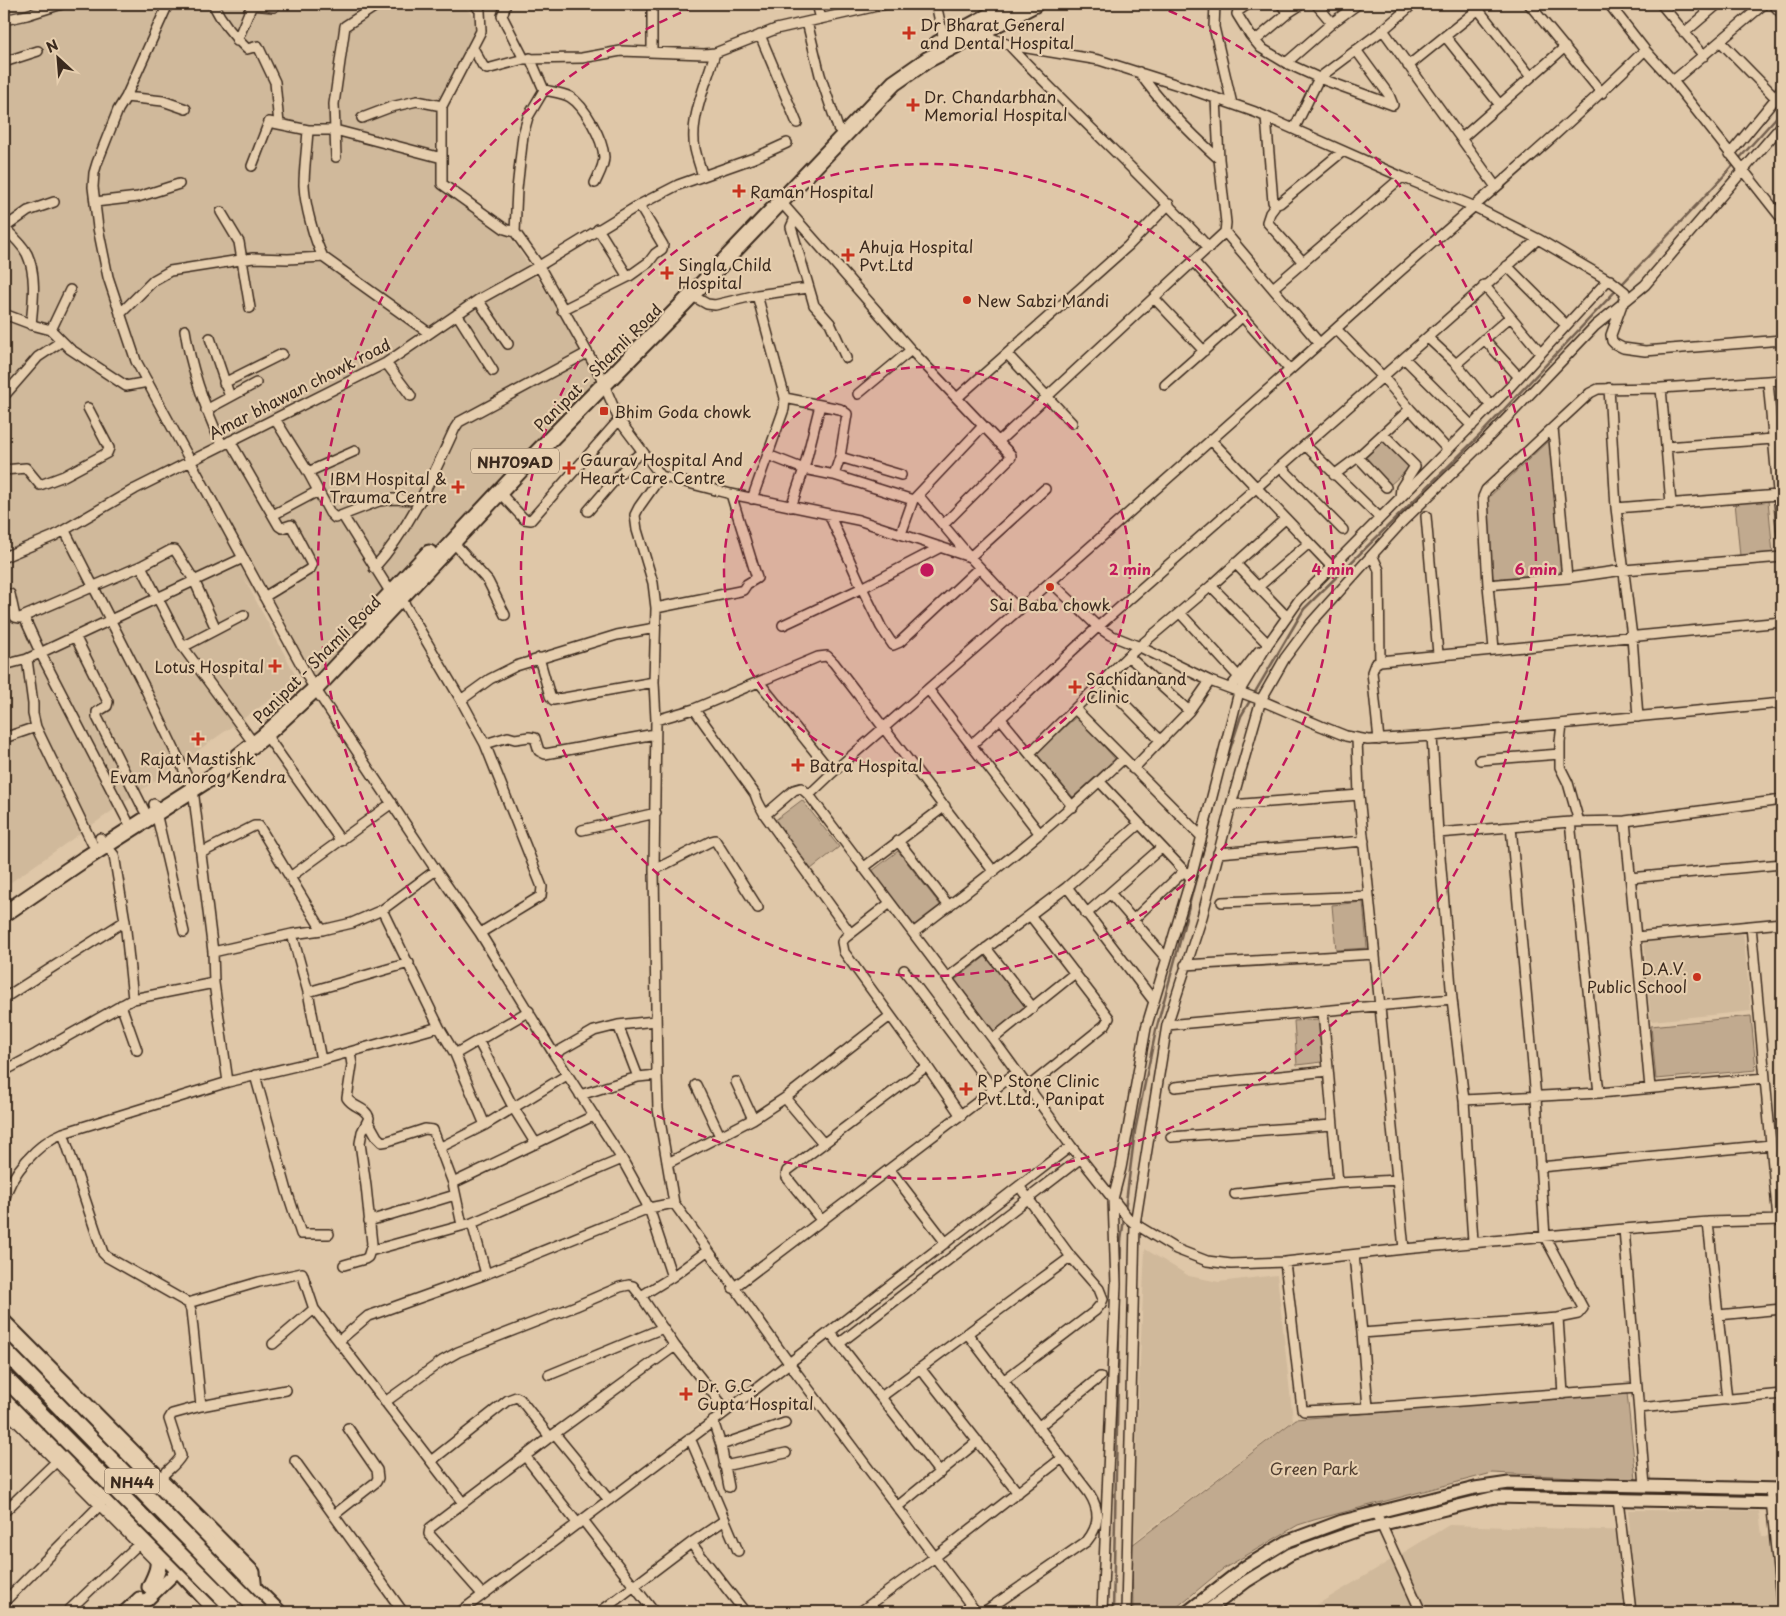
<svg xmlns="http://www.w3.org/2000/svg" width="1786" height="1616" viewBox="0 0 1786 1616" font-family="'Playpen Sans',sans-serif">
	<style>
		.built { fill: #d0b99b }
		.green { fill: #c1aa8f; stroke: #7e6a56 }
		.lines { fill: none; stroke-linecap: round; stroke-linejoin: round }
		.stream { stroke: #735f4d; stroke-width: 2.5 }
		.street-casing { stroke: #3b2a1e; stroke-width: 12 }
		.secondary-casing { stroke: #3b2a1e; stroke-width: 15 }
		.highway-casing { stroke: #3b2a1e; stroke-width: 19 }
		.street { stroke: #e6ceae; stroke-width: 9 }
		.secondary { stroke: #e6ceae; stroke-width: 11 }
		.highway { stroke: #e6ceae; stroke-width: 15 }
		.highway-bridge-casing { stroke: #3b2a1e; stroke-width: 19; stroke-linecap: butt }
		.highway-bridge { stroke: #e6ceae; stroke-width: 15 }
		.ring { fill: none; stroke: #c2185b; stroke-width: 2.5; stroke-dasharray: 9 6 }
		.poi-dot { fill: #c8321e; stroke: #e6ceae; stroke-width: 2 }
		.labels { text-anchor: middle; dominant-baseline: central; stroke-width: 4.5; stroke-linejoin: round; paint-order: stroke }
		.shield { fill: #e6ceae; stroke: #6e5b49; stroke-width: 1 }
		.shield-label { font-size: 15px; font-weight: bold; fill: #3b2a1e }
		.poi-label { font-size: 16px; fill: #3b2a1e; stroke: #e6ceae; text-anchor: start }
		.street-label { font-size: 16px; fill: #3b2a1e; stroke: #e6ceae }
		.park-label { font-size: 16px; fill: #4f3d2f; stroke: #e6ceae }
		.centre { fill: #c2185b; stroke: #e6ceae; stroke-width: 2.5 }
		.ring-label { font-size: 15px; text-anchor: middle; font-weight: bold; fill: #c2185b; stroke: #e6ceae; stroke-width: 4.5; stroke-linejoin: round; paint-order: stroke }
	</style>
	<rect width="100%" height="100%" fill="#dfc7a8"/>
	<filter id="ink" filterUnits="userSpaceOnUse"><feTurbulence type="fractalNoise" baseFrequency=".02" numOctaves="2"/><feDisplacementMap in="SourceGraphic" scale="10" xChannelSelector="R" yChannelSelector="G"/><feConvolveMatrix kernelMatrix="1 2 1 2 8 2 1 2 1" color-interpolation-filters="sRGB"/></filter>
	<g filter="url(#ink)">
		<path class="built" d="M58 4H460L480 21 442 106V184L505 229 600 375 310 681 243 576 298 680 4 887V17Z
			M1743 932 1751 1011 1651 1021 1644 942Z
			M1145 1249 1189 1276 1219 1282 1277 1275 1293 1420 1132 1543Z
			M1628 1510 1759 1511 1762 1536 1782 1537V1612H1305L1449 1525 1630 1531Z"/>
		<path class="green" d="M1385 439 1410 467 1390 485 1365 458Z
			M1550 439 1561 572 1493 579 1486 500Z
			M1768 500 1773 554 1740 556 1735 502Z
			M1077 716 1115 759 1073 797 1035 754Z
			M802 800 839 847 811 869 774 821Z
			M898 851 941 906 915 926 872 871Z
			M1363 902 1367 948 1336 950 1332 905Z
			M986 956 1026 1008 995 1032 955 980Z
			M1751 1016 1756 1070 1656 1079 1651 1026Z
			M1319 1019 1322 1062 1297 1065 1294 1021Z
			M1627 1393 1636 1480 1492 1473 1314 1520 1298 1525 1223 1569 1171 1612H1133L1132 1545 1296 1419Z"/>
		<g class="lines">
			<path class="stream" d="M1222 774 1241 716 1304 609 1478 437 1720 180 1782 111
				M1125 1210 1135 1131 1156 1030 1179 945 1215 804
				M1113 1612 1121 1241 1124 1218"/>
			<g class="street-casing">
				<path id="street" d="M168 4 126 97 118 110 97 163 94 173 93 187 98 228 108 277 136 361 310 681 436 870 480 933 554 1054 622 1159 649 1208 672 1277
					M213 4C222 22 232 35 247 49L258 46 275 82 279 124
					M475 4 480 11 481 31 442 106V184L505 229 515 232
					M506 4 502 16 524 59
					M817 4 821 19
					M936 4 944 40
					M1215 4 1214 27 1232 104
					M1248 4 1238 11 1237 14 1250 35 1261 48 1286 63 1319 78 1393 105 1389 95 1356 50
					M1281 4 1288 13
					M1316 4 1332 23
					M1529 4 1602 93
					M1609 4 1645 50 1673 81 1782 219
					M1661 4 1704 56
					M1701 4 1707 12
					M1773 4 1782 14
					M1478 9 1531 77
					M4 20 27 15 62 4
					M807 22 820 75 838 128 844 134
					M1383 30 1496 187
					M978 33 1009 45 1099 60 1181 86 1255 112 1402 177 1473 206 1538 239 1608 280H1610L1625 292V296L1611 335 1612 341 1615 344 1623 348 1645 351 1782 340
					M1684 33 1718 4
					M760 35 797 123
					M1445 36 1500 105
					M237 41 252 5 274 7V4
					M1255 41 1288 13 1302 4
					M1721 42 1776 98
					M1009 45C1074 114 1145 178 1209 248
					M473 48 483 66 487 69 524 59 582 58 621 51 704 54 715 53 776 29 886 4
					M652 51V4
					M530 58 544 90 528 117 523 135 517 189 515 232 539 266 600 375 619 420 661 476 731 494 858 520 970 557 1019 610
					M4 62 38 51
					M1286 63 1332 23 1358 4
					M1408 66 1485 4
					M1139 72C1161 104 1190 133 1219 159
					M1673 81 1764 4
					M544 90C553 92 563 93 570 97 585 106 603 140 604 157 604 166 599 174 595 183
					M126 97 163 101 186 109
					M1266 117 1273 202 1275 205 1280 203 1343 151
					M362 118 391 107 417 101 442 106
					M1294 129 1319 78 1383 30 1413 4
					M308 130C307 148 304 167 304 185 305 206 314 239 323 257L429 333
					M1462 138 1565 47
					M1730 154 1776 98 1782 87
					M336 157 334 104 345 26 379 4
					M252 166 269 122 308 130H335L442 158
					M703 176C700 167 697 158 695 149 689 119 707 82 715 53
					M774 194 911 350 1011 455V457L943 525
					M95 202 138 197 179 184
					M1276 205 1270 213 1267 222 1303 262
					M221 212 239 242 250 308
					M795 218 791 227 812 298 814 305 830 323 846 358
					M4 228C12 235 22 244 27 254 37 275 33 303 31 325
					M4 228 28 211 54 202
					M598 229 628 277
					M1225 232 1320 344
					M1193 261 1290 370
					M1507 266 1566 325
					M1484 285 1541 353
					M1273 288 1402 177
					M691 295 707 304 715 305 757 295 808 288
					M1155 299 1204 351
					M478 300 508 344
					M562 310 628 277 649 262 655 254 662 249 663 245 639 205
					M4 314 36 326 51 330 70 349 126 386 148 382
					M120 314 154 280 170 271 253 258 288 259 323 257
					M457 314 493 371
					M1336 329 1383 377 1410 409 1448 450
					M51 330 70 290
					M185 330C191 370 205 408 222 445
					M210 338 230 397
					M1428 338 1456 364 1491 406
					M1484 339 1519 377
					M1007 354 1072 423
					M1405 359 1472 426
					M386 363 411 396
					M1456 364 1510 317
					M1768 381 1782 535
					M224 383 282 354
					M1165 385 1243 316
					M1609 388 1616 508 1632 637 1638 717
					M1661 388 1671 504
					M858 394 911 350
					M4 396 38 357 62 341
					M785 398 840 409 847 414 840 457 834 475
					M957 398 1128 246 1169 204
					M206 410 256 383
					M275 419 308 472 330 513 335 518 379 501 393 499 421 500
					M1553 428 1567 578
					M1383 434 1415 466 1401 488 1400 497
					M1211 440 1332 567
					M230 441 279 526 282 528 291 525 312 565 310 569 264 597
					M998 442 1225 232 1226 223 1219 159 1216 98
					M1305 445 1380 518
					M1666 447 1773 439
					M768 455 804 469 834 475 913 500
					M840 457 901 475
					M1358 457 1386 487
					M1281 467 1343 530
					M4 470 26 468 40 485 64 476 107 453 109 448 88 408
					M308 472 355 451
					M1334 475 1358 457 1410 409
					M661 476 639 507 635 515 637 530 653 583 656 608 654 682 656 720 654 870 657 1075 658 1109 674 1203 789 1363 976 1612
					M499 492 524 519 531 520 619 420
					M918 495 970 557 1045 489
					M752 499 784 409 785 398 757 295
					M791 507 804 469 820 405
					M1616 508 1778 495
					M588 511 632 460 642 452
					M829 514 862 588 881 627 893 645 900 642 979 568
					M273 515 318 491
					M343 516 391 593 401 598 461 700 485 744 542 887 541 896 480 933
					M1426 516 1438 654
					M65 531 144 686 193 789 213 952 214 983 228 1082
					M901 534 913 500 983 426
					M453 542 488 581 505 615
					M1372 555 1379 570 1380 661
					M4 557 54 536 135 489 386 363 478 300 539 266 639 205 678 185 754 158 787 143
					M1235 563 1287 617
					M141 566 183 647 249 737
					M374 568C411 527 432 477 455 428L459 422 587 353
					M1051 582 1098 627 1110 635 1140 647 1210 681 1258 699 1321 726 1346 736 1368 740 1432 736 1782 703
					M1488 585 1567 578 1624 570 1782 557
					M1211 586 1268 644
					M1258 587 1309 543
					M10 594 15 617 20 618 141 566 171 550H175L194 580 216 629
					M656 608 740 591 743 590 747 584 757 578 731 494
					M1180 613 1238 676
					M24 617 40 652 127 820
					M783 625 862 588 941 547
					M75 636 108 702 107 706 97 712V717L144 810
					M183 647 244 615
					M1494 649 1488 585 1483 497 1486 490 1590 393 1598 389 1661 388 1782 380
					M1128 656 1189 711
					M539 658 550 696 553 700 654 682
					M27 659 33 704V714L36 727 92 843
					M4 665 27 659 243 558
					M1102 681 1160 740
					M759 682 832 773
					M1230 688 1259 651
					M928 689 1040 834
					M461 700 490 679 516 666 617 635 655 628
					M694 709 755 794 758 802 765 815 850 933
					M1075 709 1201 836
					M1001 719 1073 807
					M656 720 694 709 818 657 827 656 834 663 994 872
					M1562 724 1560 742V767L1568 783 1579 822
					M266 735 341 841
					M1432 736 1438 833 1452 999 1464 1100 1473 1242
					M4 738 36 727
					M1357 738 1359 795 1404 1249
					M1379 740 1372 672 1375 664 1380 661 1782 622
					M485 744 508 737 515 739 529 737 535 738 539 751 545 754 655 734
					M972 744C1016 706 1057 664 1100 625 1246 496 1393 369 1538 239
					M1030 753 1128 656 1211 586 1285 519
					M1480 760 1560 754
					M1133 769 1189 711 1210 681
					M1100 782 1191 878
					M809 795 832 773C1019 610 1205 447 1389 281 1475 205 1563 131 1645 50
					M154 804 184 932
					M1231 805 1359 795
					M765 815 794 790 801 788 809 795 993 1039 1071 1146 1128 1218 1135 1224 1176 1249 1207 1261 1231 1264 1285 1262 1404 1249 1624 1229 1708 1222 1782 1220
					M1625 821 1650 1088
					M1570 822 1599 1093
					M582 830 656 813
					M1438 833 1570 822 1625 821 1782 800
					M100 838 114 855 125 921 133 999
					M898 841 949 906
					M201 853 254 826H259L322 930
					M1218 853 1364 841
					M863 868 945 806
					M654 870 711 841 715 840 758 908
					M290 877 392 803
					M1630 878 1782 864
					M1067 887 1153 1000
					M1110 893 1166 958
					M1222 902 1369 896
					M890 903 845 938 842 942 844 952 927 1066 961 1116
					M382 910 439 1027 455 1054 485 1125
					M1086 914 1161 848
					M1133 920 1184 871
					M1751 926 1778 1220
					M913 933C987 877 1057 823 1123 759
					M292 934 308 992 321 1060
					M1636 937 1782 923
					M986 948 1033 1008
					M213 952 292 934 322 930 352 923 382 910 436 870
					M1185 965 1375 954
					M904 970 994 1090
					M947 978 1067 887 1139 824
					M308 992 409 963
					M4 995H9L125 921
					M121 1005 137 1050
					M1323 1011 1338 1183
					M618 1025 638 1077
					M1167 1025 1452 999
					M993 1039 1075 973
					M478 1040 513 1107 536 1144
					M455 1054 529 1011
					M554 1054 594 1031 618 1025 655 1021
					M4 1071 36 1054 133 999 214 983
					M255 1075 287 1191 301 1234H329
					M736 1082 753 1119
					M696 1085 720 1136
					M1028 1087 1105 1025 1109 1018 1030 915
					M1175 1087 1328 1071
					M580 1095 638 1077 657 1075
					M785 1098 823 1143
					M1464 1100 1599 1093 1765 1078
					M368 1121 377 1137 382 1142 388 1141 425 1129 433 1130 453 1183 462 1225
					M63 1133 103 1253 107 1257 188 1303 191 1310 201 1406
					M1171 1137 1332 1125
					M441 1147 485 1125 567 1075
					M668 1163 753 1119 785 1098 890 1016
					M1540 1167 1771 1145
					M890 1170 946 1243
					M453 1183 593 1116
					M1235 1194 1338 1183 1398 1180
					M4 1201C10 1174 38 1143 63 1133L228 1082 321 1060 439 1027
					M369 1221 455 1195
					M822 1221 788 1179 786 1175 787 1171 927 1066
					M1708 1222 1727 1400
					M472 1223 486 1274
					M1624 1229 1645 1486
					M370 1251 472 1223 622 1159
					M1354 1255 1362 1333 1368 1408
					M1285 1262 1302 1409 1304 1411 1368 1408 1637 1388
					M344 1265 365 1259 368 1257 372 1244 366 1186 360 1143 362 1132 369 1118C366 1107 353 1108 347 1098L352 1065 350 1052
					M733 1288 1017 1072
					M641 1296 672 1277 707 1251
					M188 1303 259 1282 302 1273 314 1309 463 1503
					M1718 1315 1782 1309
					M1558 1318 1563 1394
					M830 1332 940 1473
					M967 1333 1089 1493C1100 1510 1100 1525 1087 1541L984 1612
					M1362 1333 1558 1318 1578 1314 1583 1308 1545 1237 1536 1098 1511 827
					M340 1340 368 1316 377 1313 486 1274 649 1208 674 1203
					M840 1343 1081 1158
					M273 1344 314 1309
					M920 1368 1018 1493
					M549 1375 663 1328
					M1003 1381 1095 1311 1101 1304 1103 1299 1099 1289 1071 1257 1019 1186
					M881 1397 1071 1257
					M385 1402 442 1361 458 1352 576 1306 620 1287 629 1285 633 1286 641 1296 675 1346 727 1411
					M1639 1408 1782 1394
					M4 1409 157 1563
					M713 1421 721 1445 729 1487
					M1038 1427 1100 1377
					M555 1434 609 1500
					M690 1438 738 1551
					M721 1445 785 1423
					M525 1456 578 1524
					M295 1461 403 1612
					M431 1461 508 1400 516 1397 520 1399 550 1437
					M724 1466 786 1453
					M157 1483C163 1472 175 1467 181 1456L169 1419 172 1414 201 1406 286 1390
					M1770 1489 1782 1611
					M1618 1499 1631 1612
					M897 1507 978 1441
					M4 1512 60 1458
					M1376 1513 1421 1612
					M334 1515 376 1482 378 1478 377 1470 348 1428
					M583 1520 654 1612
					M691 1543 745 1612
					M482 1594 429 1534 430 1528 550 1437 675 1346
					M4 1602 102 1503
					M67 1612 143 1540
					M460 1612 727 1411 1071 1146
					M600 1612 691 1543 725 1520
					M860 1612 935 1557 1062 1458
					M1102 1612 1116 1284 1113 1199 1121 1168 1146 1028 1191 878 1239 692 1268 644 1299 600 1508 389 1608 280
					M1126 1612 1135 1224 1167 1025 1202 917 1231 805 1261 700 1285 658 1311 623 1372 555 1402 522 1486 440 1595 326 1645 285 1782 125"/>
			</g>
			<g class="secondary-casing">
				<path id="secondary" d="M4 1320 254 1572 256 1591
					M124 1612 139 1598
					M135 1612 204 1545
					M1187 1612 1245 1567 1288 1541 1342 1521 1475 1488 1509 1483 1782 1489
					M1206 1612 1247 1581 1291 1554 1359 1530 1495 1497 1782 1503"/>
			</g>
			<g class="highway-casing">
				<path id="highway" d="M937 44 1011 4
					M370 616 429 553
					M4 914 83 860 215 775 263 737 315 689 526 464 683 304 894 83 927 60 1035 4
					M4 1333 207 1542 278 1612
					M4 1393 64 1455 108 1497 145 1538 179 1570 218 1612
					M150 1587C157 1573 161 1565 156 1550"/>
			</g>
			<use href="#street" class="street"/>
			<use href="#secondary" class="secondary"/>
			<use href="#highway" class="highway"/>
			<g class="highway-bridge-casing">
				<path id="highway-bridge" d="M4 1350 260 1612
					M4 1377 237 1612"/>
			</g>
			<use href="#highway-bridge" class="highway-bridge"/>
		</g>
	</g>
	<circle cx="927" cy="570" r="203" fill="#c2185b" fill-opacity=".12"/>
	<g class="ring">
		<circle cx="927" cy="570" r="203"/>
		<circle cx="927" cy="570" r="406"/>
		<path d="M1155 5A609 609 0 1 1 699 5"/>
	</g>
	<g class="poi-dot">
		<path d="M906.5 25.5h5v5h5v5h-5v5h-5v-5h-5v-5h5z"/>
		<path d="M910.5 97.5h5v5h5v5h-5v5h-5v-5h-5v-5h5z"/>
		<path d="M736.5 183.5h5v5h5v5h-5v5h-5v-5h-5v-5h5z"/>
		<path d="M845.5 247.5h5v5h5v5h-5v5h-5v-5h-5v-5h5z"/>
		<path d="M664.5 265.5h5v5h5v5h-5v5h-5v-5h-5v-5h5z"/>
		<circle cx="967" cy="300" r="5"/>
		<rect x="599" y="406" width="10" height="10" rx="2.5"/>
		<path d="M566.5 460.5h5v5h5v5h-5v5h-5v-5h-5v-5h5z"/>
		<path d="M455.5 479.5h5v5h5v5h-5v5h-5v-5h-5v-5h5z"/>
		<circle cx="1050" cy="587" r="5"/>
		<path d="M272.5 658.5h5v5h5v5h-5v5h-5v-5h-5v-5h5z"/>
		<path d="M1072.5 679.5h5v5h5v5h-5v5h-5v-5h-5v-5h5z"/>
		<path d="M195.5 731.5h5v5h5v5h-5v5h-5v-5h-5v-5h5z"/>
		<path d="M795.5 757.5h5v5h5v5h-5v5h-5v-5h-5v-5h5z"/>
		<circle cx="1697" cy="977" r="5"/>
		<path d="M963.5 1081.5h5v5h5v5h-5v5h-5v-5h-5v-5h5z"/>
		<path d="M683.5 1386.5h5v5h5v5h-5v5h-5v-5h-5v-5h5z"/>
	</g>
	<g class="labels">
		<g class="shield">
			<rect x="471" y="448.5" width="88" height="25" rx="4"/>
			<rect x="104.5" y="1468.5" width="55" height="25" rx="4"/>
		</g>
		<g class="shield-label">
			<text x="515" y="461">NH709AD</text>
			<text x="132" y="1481">NH44</text>
		</g>
		<g class="poi-label">
			<text x="920" y="24">Dr Bharat General<tspan x="920" dy="18">and Dental Hospital</tspan></text>
			<text x="924" y="96">Dr. Chandarbhan<tspan x="924" dy="18">Memorial Hospital</tspan></text>
			<text x="750" y="191">Raman Hospital</text>
			<text x="859" y="246">Ahuja Hospital<tspan x="859" dy="18">Pvt.Ltd</tspan></text>
			<text x="678" y="264">Singla Child<tspan x="678" dy="18">Hospital</tspan></text>
			<text x="977" y="300">New Sabzi Mandi</text>
			<text x="614" y="411">Bhim Goda chowk</text>
			<text x="580" y="459">Gaurav Hospital And<tspan x="580" dy="18">Heart Care Centre</tspan></text>
			<text x="447" y="478" text-anchor="end">IBM Hospital &amp;<tspan x="447" dy="18">Trauma Centre</tspan></text>
			<text x="1050" y="604" text-anchor="middle">Sai Baba chowk</text>
			<text x="264" y="666" text-anchor="end">Lotus Hospital</text>
			<text x="1086" y="678">Sachidanand<tspan x="1086" dy="18">Clinic</tspan></text>
			<text x="198" y="758" text-anchor="middle">Rajat Mastishk<tspan x="198" dy="18">Evam Manorog Kendra</tspan></text>
			<text x="809" y="765">Batra Hospital</text>
			<text x="1687" y="968" text-anchor="end">D.A.V.<tspan x="1687" dy="18">Public School</tspan></text>
			<text x="977" y="1080">R P Stone Clinic<tspan x="977" dy="18">Pvt.Ltd., Panipat</tspan></text>
			<text x="697" y="1385">Dr. G.C.<tspan x="697" dy="18">Gupta Hospital</tspan></text>
		</g>
		<g class="street-label">
			<text transform="translate(597 367) rotate(-45)">Panipat - Shamli Road</text>
			<text transform="translate(299 388) rotate(-27)">Amar bhawan chowk road</text>
			<text transform="translate(316 659) rotate(-45)">Panipat - Shamli Road</text>
		</g>
		<g class="park-label">
			<text x="1314" y="1468">Green Park</text>
		</g>
	</g>
	<circle cx="927" cy="570" r="8" class="centre"/>
	<g class="ring-label">
		<text x="1130" y="575">2 min</text>
		<text x="1333" y="575">4 min</text>
		<text x="1536" y="575">6 min</text>
	</g>
	<rect width="1786" height="1616" fill="none" stroke="#e6ceae" stroke-width="20"/>
	<rect x="10" y="10" width="1766" height="1596" fill="none" stroke="#3b2a1e" stroke-width="2" filter="url(#ink)"/>
	<g transform="translate(58 58) rotate(334)" stroke="#e6ceae" stroke-width="4" paint-order="stroke">
	<path d="M0-4L9 19L0 12L-9 19Z" fill="#3b2a1e"/>
	<text y="-8" font-size="14" font-weight="bold" text-anchor="middle" fill="#3b2a1e">N</text>
	</g>
</svg>
